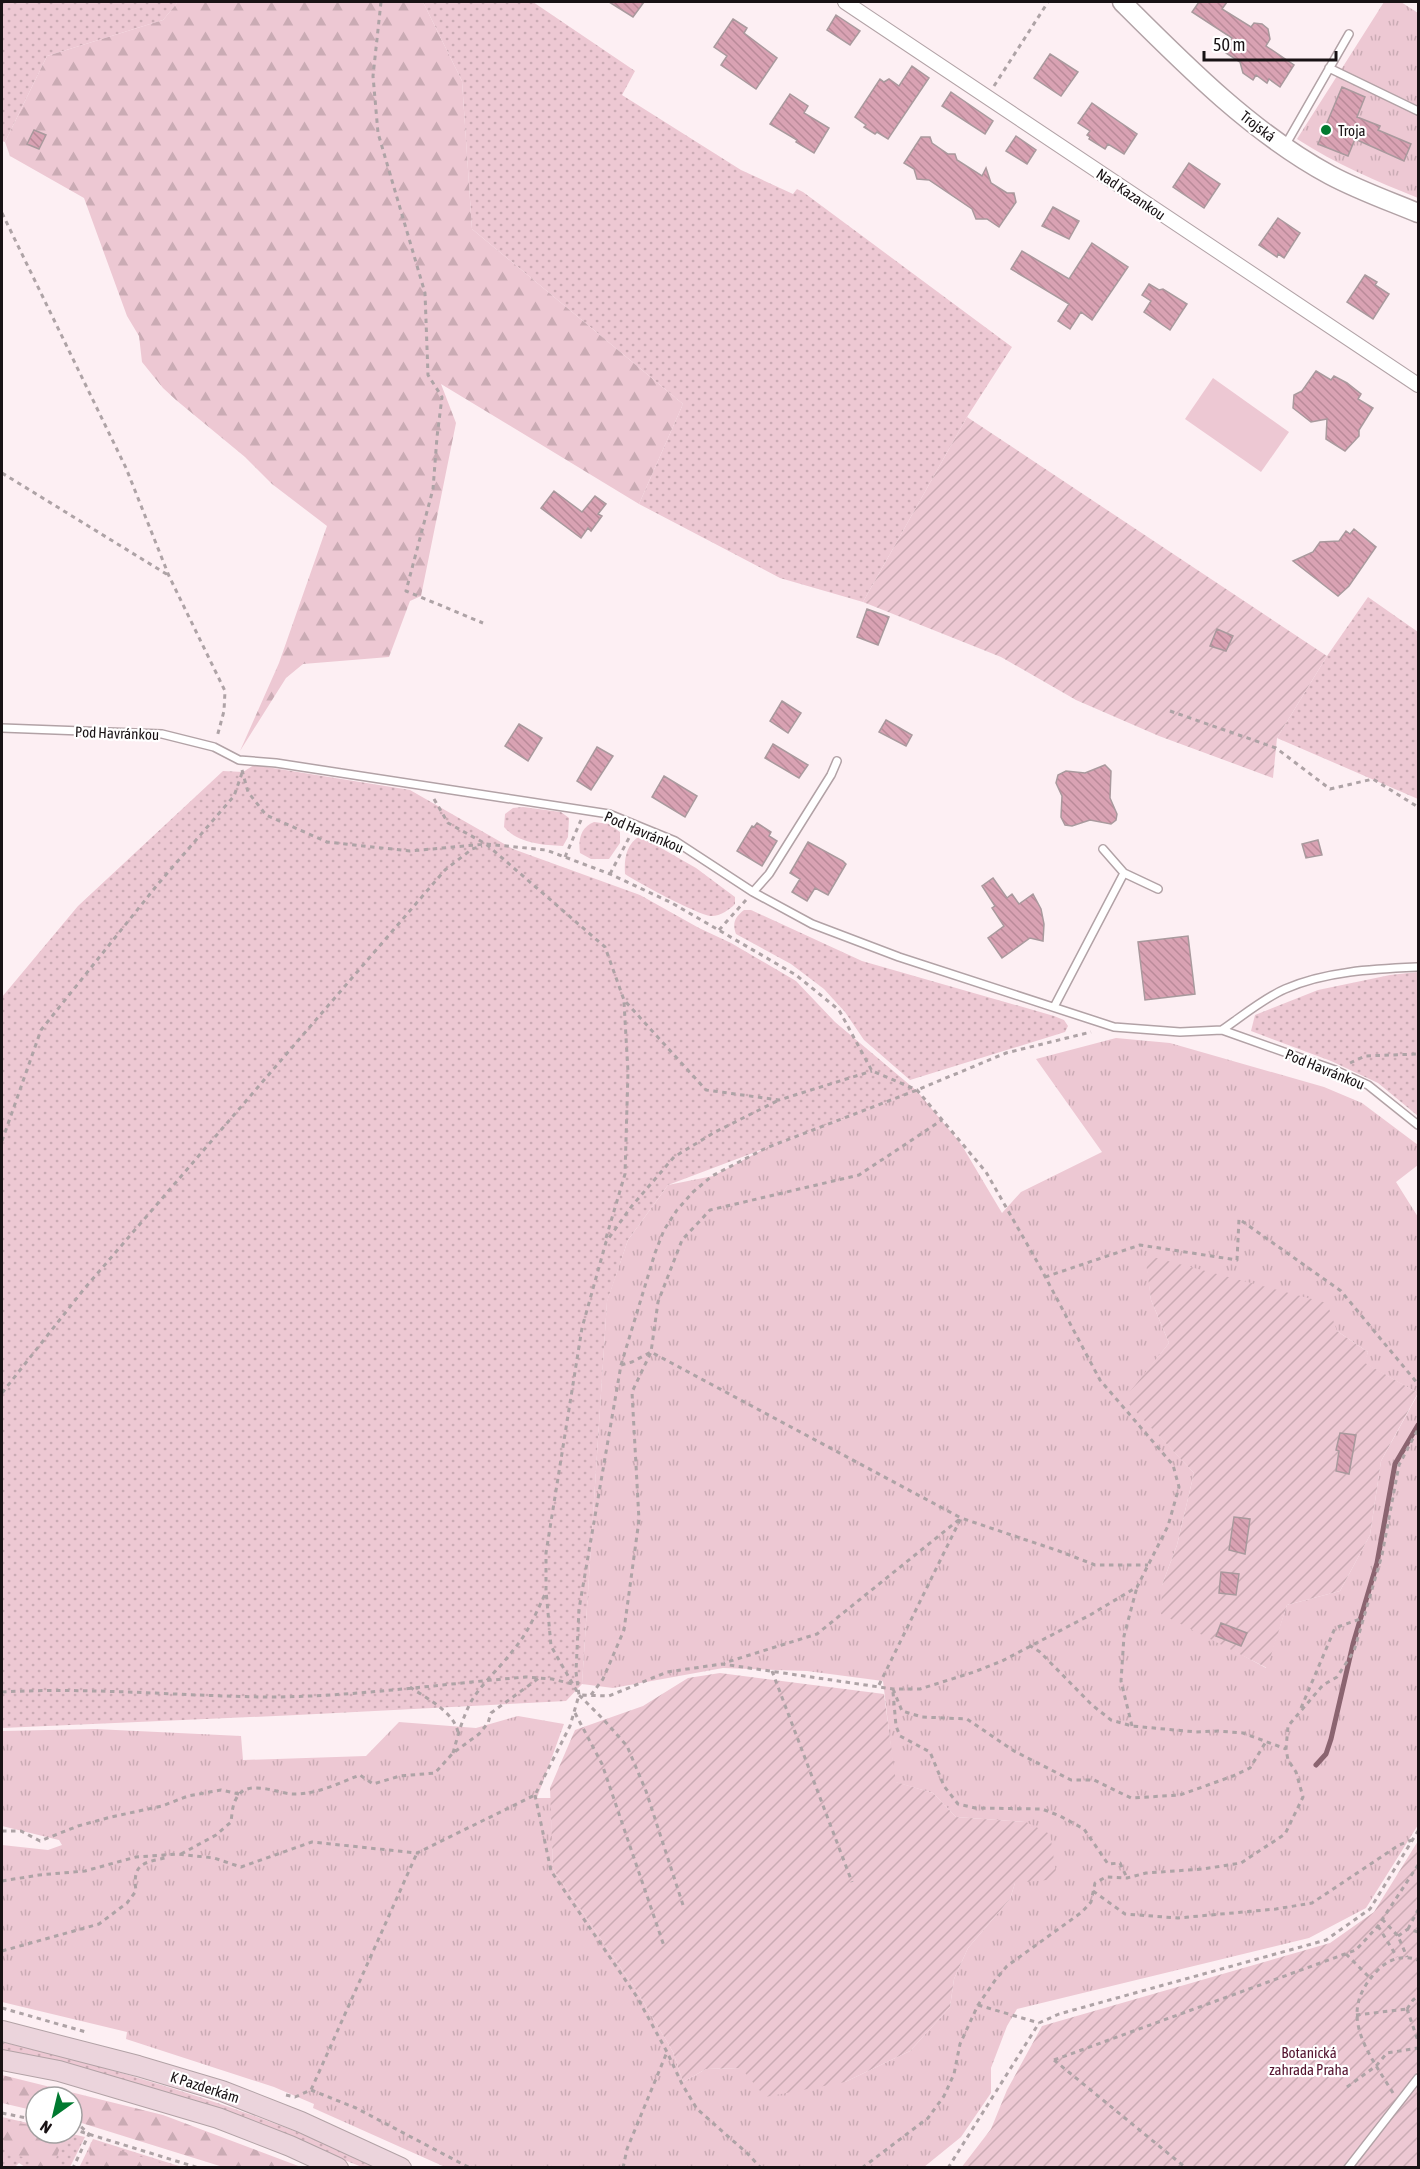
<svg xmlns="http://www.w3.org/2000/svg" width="1420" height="2169" viewBox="0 0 1420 2169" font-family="'Asap Condensed',sans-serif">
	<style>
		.grass { fill: url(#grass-dots) }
		.forest { fill: url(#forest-firs) }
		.park { fill: url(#park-tufts) }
		.garden { fill: url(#garden-furrows) }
		.pitch { fill: #edc8d3 }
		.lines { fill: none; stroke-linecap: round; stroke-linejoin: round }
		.stream { stroke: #8b6470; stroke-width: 5 }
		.building { fill: url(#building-back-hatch); stroke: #a9999d; stroke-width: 1.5 }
		.service-casing { stroke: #b2a2a6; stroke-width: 10 }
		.minor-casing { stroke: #b2a2a6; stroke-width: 16 }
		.tertiary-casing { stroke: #b2a2a6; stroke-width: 21 }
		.secondary-casing { stroke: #b2a2a6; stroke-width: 22 }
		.path { stroke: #aea3a6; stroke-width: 3; stroke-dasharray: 4.5 4.5; stroke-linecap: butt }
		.service { stroke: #fff; stroke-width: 7 }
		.minor { stroke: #fff; stroke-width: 14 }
		.tertiary { stroke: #fff; stroke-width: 18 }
		.secondary { stroke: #ebd4dc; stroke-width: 20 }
		.poi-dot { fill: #007a30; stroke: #fff; stroke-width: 2 }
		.labels { text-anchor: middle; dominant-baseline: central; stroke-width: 4.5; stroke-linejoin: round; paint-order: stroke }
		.street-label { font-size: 15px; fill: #181214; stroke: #fff }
		.poi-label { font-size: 15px; fill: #181214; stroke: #fff; text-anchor: start }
		.park-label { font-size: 15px; fill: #551430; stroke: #fff }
	</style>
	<defs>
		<pattern id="grass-dots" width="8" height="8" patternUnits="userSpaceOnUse" patternTransform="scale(1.5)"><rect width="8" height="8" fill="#edc8d3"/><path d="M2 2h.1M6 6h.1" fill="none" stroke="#caabb4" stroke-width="1.8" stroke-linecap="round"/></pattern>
		<pattern id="forest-firs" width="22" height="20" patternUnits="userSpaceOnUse" patternTransform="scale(1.5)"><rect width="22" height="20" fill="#edc8d3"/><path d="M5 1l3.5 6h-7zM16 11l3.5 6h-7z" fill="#caabb4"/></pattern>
		<pattern id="park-tufts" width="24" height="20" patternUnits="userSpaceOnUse" patternTransform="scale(1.5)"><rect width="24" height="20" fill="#edc8d3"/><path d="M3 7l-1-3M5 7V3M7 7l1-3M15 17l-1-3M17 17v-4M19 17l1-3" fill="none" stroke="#caabb4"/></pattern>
		<pattern id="garden-furrows" width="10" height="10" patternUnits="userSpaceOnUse" patternTransform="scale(1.5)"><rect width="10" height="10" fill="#edc8d3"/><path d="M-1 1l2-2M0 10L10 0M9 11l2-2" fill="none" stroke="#caabb4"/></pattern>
		<pattern id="building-back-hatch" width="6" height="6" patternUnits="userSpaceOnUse" patternTransform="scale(1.5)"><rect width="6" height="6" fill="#d9a2b3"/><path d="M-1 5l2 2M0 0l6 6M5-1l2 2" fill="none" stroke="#ba8a99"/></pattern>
	</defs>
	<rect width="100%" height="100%" fill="#fdeff3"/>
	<path class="grass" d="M2 2H178L163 20 47 56 5 142 2 141Z
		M423 2H533L635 71 622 95 741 170 793 194 797 189 803 192 1012 347 967 417 863 602 780 578 639 504 683 404 472 229 462 81Z
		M1368 597 1418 632V799L1277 738 1327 656Z
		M254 765 410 790 513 849 640 895 699 928 731 943 796 981 835 1022 917 1091 668 1185 628 1240 607 1302 582 1684 566 1701 297 1715 2 1728V997L78 906 223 771 243 772Z
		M523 807 561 812 569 818 568 837 563 846C542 845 518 843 504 827L505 814 513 808Z
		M594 822 609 824 620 832V843L609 859H591L580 853C578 839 581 827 594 822Z
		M640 836 696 868 735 897V904C729 910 719 917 710 916 697 914 638 883 625 874 624 859 626 844 640 836Z
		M744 910H751L862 961 1054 1016 1064 1020 1068 1026 1065 1032 910 1080 864 1040 845 1012 824 989 791 964 736 934C732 923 735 917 744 910Z
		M1418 972V1116L1378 1083 1331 1061 1251 1031 1255 1015 1318 990 1390 975Z
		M2 2042C131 2072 259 2112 380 2167H362L212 2108 71 2066 2 2050Z
		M2 2117 36 2125V2133H68L85 2137 70 2167H25L19 2163 15 2167H2Z
		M93 2139 182 2167 79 2168Z"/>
	<path class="forest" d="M178 2H423L462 81 472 229 683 404 639 504 441 384 456 423 421 596 410 601 389 657 303 664 286 678 240 751 279 663 327 526 272 484 245 457 176 400 163 388 142 362 139 336 127 316 84 198 10 156 5 142 47 56 163 20Z
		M2 2075 163 2115 301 2167H223L72 2120V2097H36V2111L2 2103Z
		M6 2121 36 2126V2133L65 2134 53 2167H33L31 2159 6 2153 2 2126Z
		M91 2142 175 2167H93L89 2152Z"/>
	<path class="park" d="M1384 2H1401L1418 13V198C1376 181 1336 164 1297 139Z
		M1116 1038 1170 1043 1324 1087 1362 1103 1418 1145V1165L1396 1182 1418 1217V1393L1364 1363 1368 1352 1337 1331 1146 1256 1151 1300 1169 1343 1125 1399 1194 1473 1177 1545 1162 1585 1222 1644 1266 1668 1287 1605 1340 1591 1370 1535 1381 1461 1418 1394V1825L1366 1908 1309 1938 1017 2009 1007 2026 991 2068V2093L961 2137 924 2167H445L313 2108 314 2104 274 2087 126 2039 127 2032 2 2002V1845L48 1850 62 1845 59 1840 2 1826V1731L95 1729 241 1736 243 1760 366 1756 399 1722 476 1728 518 1716 564 1724 537 1798H551L553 1869 638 1993 673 2052 683 2082 706 2069 741 2068 845 2082 910 2051 950 2007 954 1979 968 1948 1010 1899 1015 1883 1025 1822 956 1817 933 1793 895 1782 883 1681 807 1671 723 1668 613 1688 582 1684 607 1301 628 1240 668 1185 713 1176 766 1148 917 1091 961 1144 1002 1213 1021 1192 1102 1152 1036 1059Z"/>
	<path class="garden" d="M967 417 1327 656 1277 738 1273 778 1159 736 1076 700 1001 657 863 602Z
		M1145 1255 1327 1303 1337 1331 1368 1352 1365 1363 1418 1393 1381 1461 1370 1535 1340 1591 1287 1605 1267 1668 1161 1614 1162 1585 1177 1545 1194 1473 1124 1399 1169 1343 1151 1300Z
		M720 1673 884 1694 896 1782 933 1793 956 1817 1026 1822 1050 1834 1057 1879 1015 1883 1010 1899 968 1948 954 1979 950 2007 910 2051 845 2082 765 2097 741 2068 706 2069 683 2082 673 2052 638 1993 553 1869 550 1788 575 1730 643 1706 688 1678Z
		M1418 1841V2167L961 2168 991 2129 1007 2090 1042 2026 1330 1943 1374 1912Z"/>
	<path class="pitch" d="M1213 378 1289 432 1261 472 1185 419Z"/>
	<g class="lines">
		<path class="stream" d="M1316 1765 1326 1754 1331 1739 1353 1644 1377 1563 1395 1464 1418 1425"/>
	</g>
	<path class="building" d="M609 2H644L633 17Z
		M1199 2H1227L1222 9 1251 27 1254 23 1262 24 1268 29 1270 39 1266 46 1294 65 1280 87 1269 79 1267 83 1256 75 1253 80 1243 73 1240 62 1223 51 1232 38 1192 12Z
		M836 15 860 31 850 45 827 30Z
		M733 19 747 28 744 33 777 58 756 89 721 65 727 56 714 47Z
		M1050 54 1078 72 1061 96 1034 78Z
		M912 66 929 78 888 139 877 132 875 134 864 127 866 125 855 117 880 79 884 82 889 79 899 86Z
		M1342 87 1365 97 1357 117 1380 126 1378 130 1411 144 1404 161 1355 139 1348 156 1318 144Z
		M951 92 993 121 985 134 942 106Z
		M790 94 808 106 804 113 829 128 814 153 796 142 797 140 770 124Z
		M1092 103 1137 134 1124 154 1108 144 1105 149 1089 139 1090 137 1087 135 1090 131 1078 123Z
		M34 130 46 135 39 149 27 144Z
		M1016 136 1036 150 1027 164 1006 151Z
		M921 137H930L932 143 948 154H955L957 160 982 176 986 168 991 183 1007 193H1014L1016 202 999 227 987 219H976L972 209 929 180 917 179 914 169 904 163Z
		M1189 163 1220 184 1204 208 1173 187Z
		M1053 207 1079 221 1069 239 1042 226Z
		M1278 218 1300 233 1284 258 1278 254 1277 257 1259 245Z
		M1092 243 1128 267 1092 320 1081 312 1070 329 1058 321 1069 304 1011 269 1022 251 1069 279Z
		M1365 275 1377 282 1375 285 1389 294 1373 319 1347 302Z
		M1149 284 1159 290 1163 289 1187 304 1170 330 1144 312 1151 301 1142 295Z
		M1316 371 1331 380 1334 376 1347 383 1361 394 1358 399 1373 408 1359 430V436L1345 451 1326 439 1327 419 1311 422 1293 408 1294 395 1302 391Z
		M554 491 582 512 595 496 606 504 598 514 602 516 591 531 588 528 581 538 541 508Z
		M1354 529 1376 547 1349 586 1338 596 1293 561 1313 552 1320 542 1339 541 1346 531 1350 534Z
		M867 609 889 617 878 645 857 637Z
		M1217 629 1233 636 1226 651 1210 646Z
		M782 701 801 713 788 733 770 721Z
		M886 720 912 735 906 746 879 732Z
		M519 724 542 738 528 761 505 746Z
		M773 744 808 765 799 778 765 758Z
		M597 747 613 756 591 790 577 781Z
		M1105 765 1111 771 1110 798 1117 814 1116 820 1111 824 1090 820 1072 826 1065 825 1061 817 1062 796 1056 783 1058 775 1066 771 1085 773Z
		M664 776 697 796 685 817 652 797Z
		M757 823 771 832 769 836 777 841 762 866 737 851 752 826 754 827Z
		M1318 840 1322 855 1306 858 1302 844Z
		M808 842 843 861 846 864 828 895 815 888 807 901 792 892 800 879 790 873Z
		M993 878 1007 898 1012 894 1019 904 1033 894 1041 909 1044 924 1043 941 1030 938 1002 958 988 938 1004 926 992 908 995 906 982 886Z
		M1188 936 1195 994 1145 1000 1138 942Z
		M1340 1433 1356 1435 1349 1474 1336 1471 1339 1451 1336 1450Z
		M1234 1517 1250 1519 1245 1554 1229 1550Z
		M1221 1572 1239 1574 1236 1595 1219 1593Z
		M1221 1623 1247 1633 1241 1646 1216 1636Z"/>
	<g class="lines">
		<g class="service-casing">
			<path id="service" d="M1329 68 1418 111
				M1286 144 1349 34
				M2 728 162 734 214 747 239 760 276 763 609 814 675 841 753 892 812 924 899 957 1114 1027 1180 1032 1222 1030 1335 1070 1368 1085 1418 1125
				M1103 849 1124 873 1158 889
				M753 892 769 874 831 775 837 761
				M1054 1007 1124 873
				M1222 1030C1241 1017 1264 998 1285 989 1326 971 1374 969 1418 967
				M1348 2168 1418 2078"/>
		</g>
		<g class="minor-casing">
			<path id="minor" d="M845 2 1418 385"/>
		</g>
		<g class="tertiary-casing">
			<path id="tertiary" d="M1122 2C1184 64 1252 133 1330 175 1358 190 1389 201 1418 213"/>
		</g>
		<g class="secondary-casing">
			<path id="secondary" d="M2 2031 138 2066 222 2091 301 2122 401 2168
				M2 2060 59 2071 218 2118 290 2146 338 2168"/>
		</g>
		<path class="path" d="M381 2 373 76 378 133 425 293 428 375 442 397 437 437 433 489 406 591 483 623
			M994 86 1048 2
			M2 213 126 468 169 576 225 691 224 711 217 737
			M2 473 168 575
			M1170 711 1276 748 1330 789 1373 779 1418 807
			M242 770 248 792 266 815 327 842 410 851 486 844 546 850 610 874 672 903 796 975 839 1010 872 1071 917 1090 986 1172 1039 1265 1100 1380 1173 1465 1179 1487 1168 1526 1137 1587 1090 1615 1002 1661 974 1672 920 1689H893L722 1664 667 1672 609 1696 579 1695
			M434 799 448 823 486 844 605 947 624 1000 706 1090 779 1100 872 1071
			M565 857 581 820
			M610 874 630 836
			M719 930 746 900
			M1350 1063 1365 1056 1418 1054
			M2 1141 41 1030 158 884 234 796 242 773
			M606 1238 625 1174 628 1072 624 1002
			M1045 1277 1140 1245 1237 1260 1239 1219 1341 1291 1418 1384
			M621 1365 632 1362 651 1352 961 1518 817 1634 724 1663
			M2 1393 84 1289 445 870 472 849 482 846
			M1029 1645 1040 1652 1092 1705 1111 1720 1132 1726 1196 1732 1218 1731 1243 1733 1286 1749
			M772 1671 852 1882
			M879 1685 961 1518 1059 1551 1095 1565H1148
			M410 1687C427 1699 453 1711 458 1732
			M893 1689 902 1711 922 1717 967 1719 1014 1751 1071 1780H1094L1131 1798 1180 1795 1233 1776 1250 1768 1267 1740
			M2 1692C90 1687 178 1696 267 1697 353 1697 440 1684 526 1677L552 1679 573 1684
			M893 1692 896 1726 900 1736 930 1752 944 1786 958 1804 975 1808 1042 1809 1060 1816 1084 1829 1108 1864 1120 1863 1127 1878
			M591 1695 603 1679 624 1630 639 1520 632 1392 651 1352 658 1302 682 1240 710 1210 859 1175 942 1120
			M1301 1708 1335 1628 1363 1618
			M575 1713 602 1764 664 1946
			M1132 1726 1121 1681 1124 1636 1137 1587
			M453 1753C458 1735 463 1716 472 1700 484 1681 501 1667 514 1649 528 1633 537 1611 546 1592
			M535 1795 551 1871 637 1997 667 2052 682 2084 697 2109 748 2154 761 2168
			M2 1831H21L40 1841 78 1826 111 1817 162 1806 188 1796 221 1790 239 1794
			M181 1854 216 1835 231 1822C232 1815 232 1806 236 1799 246 1778 276 1793 292 1794 316 1795 339 1783 360 1775L373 1784 400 1776 435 1773 453 1753 479 1734 488 1723 491 1713 539 1678
			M2 1881 39 1875 85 1871 136 1857 178 1854 214 1858 241 1867 312 1842 417 1853 535 1795 570 1726 579 1695 576 1672 579 1609 621 1365 655 1253 664 1230 677 1210 693 1192 712 1176 766 1148 917 1090 1006 1053 1091 1032
			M1093 1891 1125 1914 1178 1918 1276 1909 1312 1903 1399 1845 1412 1840
			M683 1905 646 1791 627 1746 604 1720 579 1695 551 1646 546 1590V1553L582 1328 606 1242 631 1207 674 1157 715 1132 779 1100
			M1382 1919 1398 1936 1407 1957
			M1378 1926 1397 1957
			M1408 1929 1418 1910
			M1398 1936 1408 1929 1418 1932
			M2 1951 99 1924 127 1903 136 1891C132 1862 144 1863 169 1857
			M1346 1954 1370 1978
			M978 2005 1039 2023
			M2 2008 86 2032
			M1407 2009 1418 2041
			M1407 2009 1413 2000 1418 1996
			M1356 2015 1407 2009
			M1054 2060 1356 1950 1378 1926 1418 1865
			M1054 2060 1186 2168
			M1347 2087 1376 2066 1387 2053 1418 2048
			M311 2090 356 2108 470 2168
			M1393 2093C1367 2050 1334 2012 1380 1968 1391 1958 1404 1955 1418 1960
			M286 2095 295 2097 311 2090 417 1853
			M72 2102 78 2124 89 2134 73 2168
			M2 2113 36 2120
			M72 2129 199 2168
			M623 2168 627 2149 667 2052
			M862 2168 928 2118 944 2096 954 2074 960 2044 978 2005 996 1979 1007 1966 1082 1912 1091 1902 1095 1883 1106 1877 1127 1878 1146 1873 1203 1869 1241 1863 1285 1834 1303 1797 1296 1772 1288 1760 1286 1749 1288 1726 1323 1685 1337 1677 1354 1651 1382 1555 1399 1465 1418 1429
			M948 2168 1039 2023 1059 2014 1326 1940 1370 1909 1418 1831"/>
		<use href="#service" class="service"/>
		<use href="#minor" class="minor"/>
		<use href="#tertiary" class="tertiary"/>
		<use href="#secondary" class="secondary"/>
	</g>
	<circle class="poi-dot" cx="1326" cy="130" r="6"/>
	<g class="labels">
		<g class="street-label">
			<text transform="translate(1258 126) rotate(38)">Trojská</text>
			<text transform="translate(1131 194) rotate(34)">Nad Kazankou</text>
			<text transform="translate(117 733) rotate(2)">Pod Havránkou</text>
			<text transform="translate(644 832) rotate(23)">Pod Havránkou</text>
			<text transform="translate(1325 1069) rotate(22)">Pod Havránkou</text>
			<text transform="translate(205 2087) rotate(18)">K Pazderkám</text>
		</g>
		<g class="poi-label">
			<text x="1338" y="130">Troja</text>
		</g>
		<g class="park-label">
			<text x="1309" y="2052">Botanická<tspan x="1309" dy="17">zahrada Praha</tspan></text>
		</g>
	</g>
	<rect width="1420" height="2169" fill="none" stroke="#181214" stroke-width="6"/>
	<g transform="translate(54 2115) rotate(214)"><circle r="28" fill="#ffffff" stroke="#a3a0a1" stroke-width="1.5"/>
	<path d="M0-4.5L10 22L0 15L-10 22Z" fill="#007a30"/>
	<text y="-9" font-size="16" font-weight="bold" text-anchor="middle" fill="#181214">N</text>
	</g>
	<path d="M1204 51v9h132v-9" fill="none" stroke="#181214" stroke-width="3"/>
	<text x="1213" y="51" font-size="18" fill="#181214" stroke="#ffffff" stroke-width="4.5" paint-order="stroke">50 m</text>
</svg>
